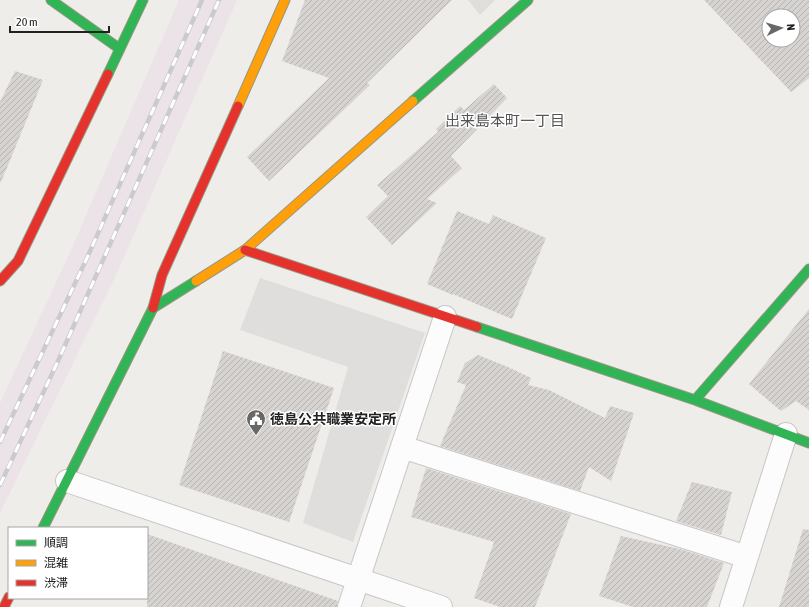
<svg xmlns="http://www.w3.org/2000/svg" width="809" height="607" viewBox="0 0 809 607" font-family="'Asap Condensed','Noto Sans JP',sans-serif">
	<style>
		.railway { fill: #ece3e8 }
		.parking { fill: #dfdedd }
		.building { fill: url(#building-hatch); fill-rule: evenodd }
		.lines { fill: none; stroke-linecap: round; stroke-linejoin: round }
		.street-casing { stroke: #c8c7c6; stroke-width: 24 }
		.fast-casing { stroke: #969882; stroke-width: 11 }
		.slow-casing { stroke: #969882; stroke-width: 11 }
		.jam-casing { stroke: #969882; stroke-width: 11 }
		.street { stroke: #fdfcfc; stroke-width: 22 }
		.fast { stroke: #30b455; stroke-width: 9 }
		.slow { stroke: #ff9f0a; stroke-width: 9 }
		.jam { stroke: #e5322d; stroke-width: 9 }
		.rail-casing { stroke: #cbcbcb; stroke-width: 4.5 }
		.rail { stroke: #fff; stroke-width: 3; stroke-dasharray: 9; stroke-linecap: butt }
		.labels { text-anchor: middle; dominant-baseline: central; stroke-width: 3; stroke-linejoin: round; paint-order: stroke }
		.poi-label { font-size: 14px; font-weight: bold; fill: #212121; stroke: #fff; text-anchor: start }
		.neighbourhood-label { font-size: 15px; fill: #545454; stroke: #fff }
	</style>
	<defs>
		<pattern id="building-hatch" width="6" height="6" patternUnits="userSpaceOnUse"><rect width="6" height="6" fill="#d6d3d1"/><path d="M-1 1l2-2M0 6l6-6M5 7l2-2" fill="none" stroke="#b7b5b3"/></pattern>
	</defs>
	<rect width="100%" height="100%" fill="#efedea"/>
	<path class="railway" d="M179 0H237L117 273 0 513V403L71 250Z"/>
	<path class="parking" d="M468 0H495L480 15Z
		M260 278 425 333 353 542 303 523 348 367 240 330Z"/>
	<path class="building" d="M305 0H452L367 83 370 85 269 181 247 157 329 78 282 61Z
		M704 0H809V78L791 92ZM769 16H793V40H769Z
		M15 71 43 80 1 182H0V102Z
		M494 84 507 98 451 156 462 168 427 199 437 203 392 245 366 217 388 196 377 185 438 132 436 129 460 106 464 110Z
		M457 211 489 224 493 215 546 238 512 319 453 294V295L427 284Z
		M809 309V410L796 401 781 411 749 384Z
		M223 351 334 388 289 522 179 485Z
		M478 355 508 367 531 378 528 385 549 390 605 418 610 406 634 413 611 481 589 467 580 491 440 446 466 385 457 382 465 363Z
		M426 468 571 514 535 607H500L474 598 494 542 411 517Z
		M692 482 732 492 721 535 676 521Z
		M803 529 809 530V607H779Z
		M147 534 338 601 337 607H147Z
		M621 536 680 549 724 563 707 607H633L599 596Z"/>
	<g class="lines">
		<g class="street-casing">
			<path id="street" d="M402 447 747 557
				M67 481 441 607
				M349 607 445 317
				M731 607 786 434"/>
		</g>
		<g class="fast-casing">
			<path id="fast" d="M51 0 120 49
				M108 74 143 0
				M413 101 528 0
				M477 327 695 400 809 443
				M695 400 809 269
				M43 528 153 308 196 281"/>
		</g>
		<g class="slow-casing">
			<path id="slow" d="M238 106 285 0
				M196 281 245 250 413 101"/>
		</g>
		<g class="jam-casing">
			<path id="jam" d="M245 250 477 327
				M0 281 18 261 108 74
				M153 308 162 275 238 106
				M4 607 9 597"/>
		</g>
		<use href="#street" class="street"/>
		<use href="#fast" class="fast"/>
		<use href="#slow" class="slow"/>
		<use href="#jam" class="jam"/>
		<g class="rail-casing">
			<path id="rail" d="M0 442 87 258 202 0
				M0 485 58 361 219 0"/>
		</g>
		<use href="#rail" class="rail"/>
	</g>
	<defs>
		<g id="civic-pin" transform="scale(1)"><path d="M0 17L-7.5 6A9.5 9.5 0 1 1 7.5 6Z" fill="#696867" stroke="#fff"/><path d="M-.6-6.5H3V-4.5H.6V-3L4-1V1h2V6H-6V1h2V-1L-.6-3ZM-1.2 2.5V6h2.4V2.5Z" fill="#fff"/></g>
	</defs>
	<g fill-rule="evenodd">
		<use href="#civic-pin" x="256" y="419"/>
	</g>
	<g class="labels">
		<g class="poi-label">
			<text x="270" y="419">徳島公共職業安定所</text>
		</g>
		<g class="neighbourhood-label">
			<text x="505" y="120">出来島本町一丁目</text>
		</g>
	</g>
	<rect x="8" y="527" width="140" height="72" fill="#ffffff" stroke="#a6a6a6"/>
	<rect x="16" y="540" width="20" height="6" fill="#30b455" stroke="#a6a6a6"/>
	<text x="44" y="547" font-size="12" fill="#212121">順調</text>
	<rect x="16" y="560" width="20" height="6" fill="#ff9f0a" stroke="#a6a6a6"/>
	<text x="44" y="567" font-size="12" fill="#212121">混雑</text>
	<rect x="16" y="580" width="20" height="6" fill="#e5322d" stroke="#a6a6a6"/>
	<text x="44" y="587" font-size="12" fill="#212121">渋滞</text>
	<g transform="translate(781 28) rotate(85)"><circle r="19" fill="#ffffff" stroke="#a6a6a6"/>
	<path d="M0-3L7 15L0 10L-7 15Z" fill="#696867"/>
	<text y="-6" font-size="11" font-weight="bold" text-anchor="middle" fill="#212121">N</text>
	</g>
	<path d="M10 26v6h99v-6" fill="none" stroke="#212121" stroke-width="2"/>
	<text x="16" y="26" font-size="12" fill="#212121" stroke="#ffffff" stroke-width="3" paint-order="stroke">20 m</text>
</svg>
